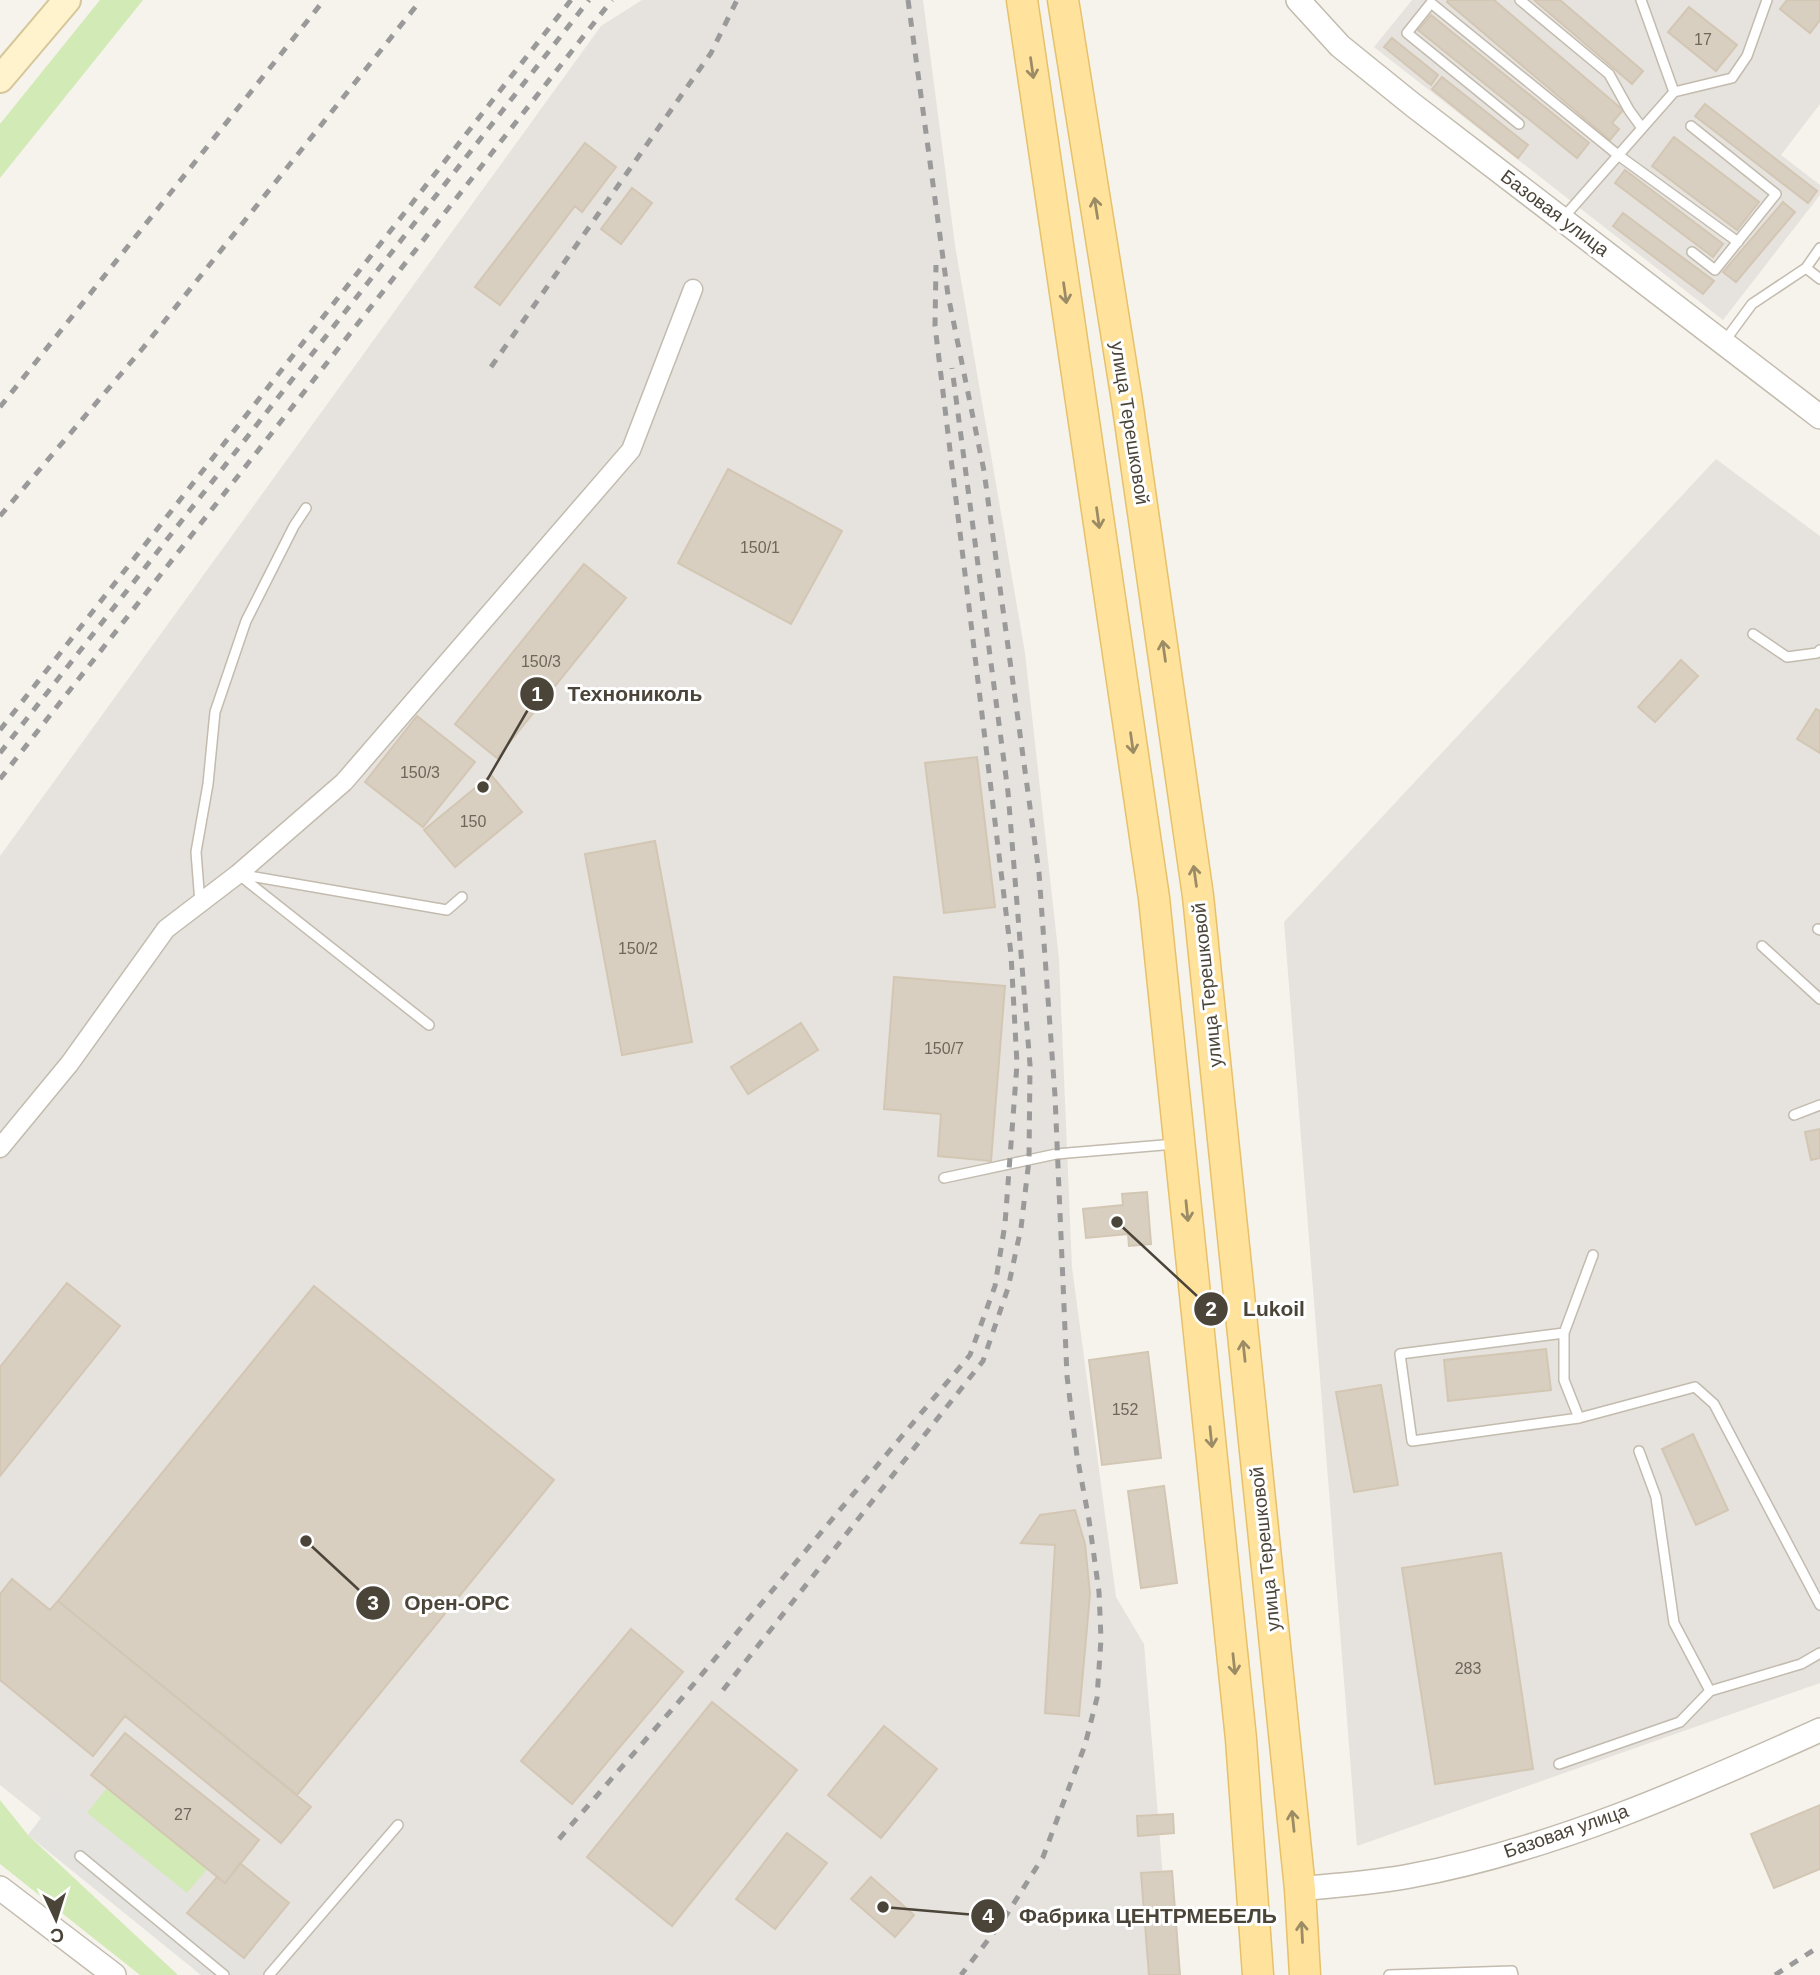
<svg xmlns="http://www.w3.org/2000/svg" width="1820" height="1975" viewBox="0 0 1820 1975" font-family="Helvetica,sans-serif">
	<style>
		.industrial { fill: #e6e2dd }
		.green { fill: #d2eab5 }
		.parking { fill: #e5e3e0 }
		.building { fill: #d8cfc1; stroke: #d3c7b4; stroke-width: 2 }
		.lines { fill: none; stroke-linecap: round; stroke-linejoin: round }
		.service-casing { stroke: #c2bbae; stroke-width: 12 }
		.minor-casing { stroke: #c2bbae; stroke-width: 21 }
		.tertiary-casing { stroke: #c2bbae; stroke-width: 26 }
		.secondary-casing { stroke: #d6c79b; stroke-width: 30 }
		.primary-casing { stroke: #e6c16a; stroke-width: 33 }
		.service { stroke: #fff; stroke-width: 9 }
		.minor { stroke: #fff; stroke-width: 18 }
		.tertiary { stroke: #fff; stroke-width: 23 }
		.secondary { stroke: #fff3cd; stroke-width: 26 }
		.primary { stroke: #ffe39c; stroke-width: 30 }
		.rail { stroke: #9a9a9a; stroke-width: 5; stroke-dasharray: 9 9; stroke-linecap: butt }
		.oneway { stroke: #9c8c66 }
		.labels { text-anchor: middle; dominant-baseline: central; stroke-width: 6; stroke-linejoin: round; paint-order: stroke }
		.number-label { font-size: 16px; fill: #6e675b }
		.street-label { font-size: 19px; fill: #4b4439; stroke: #fff }
		.leader { fill: none; stroke: #4b4439; stroke-width: 2.5 }
		.callout-dot { fill: #4b4439; stroke: #fff; stroke-width: 2.5 }
		.mark-label { font-size: 21px; text-anchor: middle; font-weight: bold; fill: #fff }
		.callout-label { font-size: 21px; text-anchor: middle; font-weight: bold; fill: #4b4439; stroke: #fff; stroke-width: 6; stroke-linejoin: round; paint-order: stroke }
	</style>
	<rect width="100%" height="100%" fill="#f6f3ec"/>
	<path class="industrial" d="M642 0H923L955 245 1025 653 1059 959 1072 1267 1116 1597 1144 1644 1171 1975H237L0 1785V856L601 26Z
		M1412 0H1820V104L1781 155 1820 185V195L1723 320 1374 47Z
		M1716 459 1820 536V1683L1357 1846 1284 922Z"/>
	<path class="green" d="M100 0H143L0 178V124Z
		M107 1788 207 1869 187 1893 87 1813Z
		M0 1800 28 1835 178 1975H140L0 1864Z"/>
	<path class="parking" d="M61 1792 197 1901 188 1913 255 1967 248 1975H201L28 1835Z"/>
	<path class="building" d="M1448 0H1494L1623 110 1612 123 1619 129 1610 140 1447 2Z
		M1534 0H1560L1643 71 1632 84Z
		M1787 0H1820V20L1810 33 1780 9Z
		M1689 7 1737 45 1716 71 1668 32Z
		M1431 15 1589 143 1577 158 1418 30Z
		M1392 38 1438 75 1431 85 1384 47Z
		M1442 77 1528 145 1518 158 1432 89Z
		M1705 104 1817 191 1808 203 1695 116Z
		M1674 137 1759 202 1737 230 1652 166Z
		M585 143 616 167 582 212 575 206 500 305 475 287Z
		M1625 170 1723 244 1713 257 1615 183Z
		M632 188 652 203 621 244 601 229Z
		M1783 202 1795 212 1736 282 1723 272Z
		M1623 213 1714 281 1703 294 1613 226Z
		M728 469 842 531 791 624 678 563Z
		M584 564 626 598 497 758 455 724Z
		M1681 660 1698 676 1655 722 1638 707Z
		M1816 709 1820 711V753L1797 739Z
		M417 716 475 762 423 827 365 782Z
		M977 757 995 907 944 913 925 763Z
		M491 775 522 812 455 867 424 830Z
		M655 841 692 1042 622 1055 585 854Z
		M894 977 1005 986 991 1161 938 1156 941 1114 884 1109Z
		M801 1023 818 1050 748 1094 731 1067Z
		M1820 1129V1158L1811 1160 1805 1132Z
		M1147 1192 1151 1244 1129 1246 1128 1234 1086 1238 1083 1209 1123 1205 1122 1194Z
		M67 1283 120 1326 0 1476V1367Z
		M314 1286 554 1480 297 1795 58 1601Z
		M1546 1349 1551 1390 1448 1401 1444 1360Z
		M1148 1352 1161 1458 1102 1465 1089 1360Z
		M1381 1385 1398 1485 1354 1492 1336 1392Z
		M1693 1434 1728 1510 1696 1525 1662 1449Z
		M1164 1486 1177 1583 1141 1588 1128 1491Z
		M1075 1510 1085 1544 1090 1594 1079 1716 1045 1713 1055 1545 1021 1543 1040 1515Z
		M1501 1553 1533 1769 1435 1784 1402 1568Z
		M12 1579 50 1610 58 1601 311 1807 281 1843 125 1716 93 1756 0 1680V1594Z
		M631 1629 683 1672 572 1804 521 1761Z
		M712 1702 797 1770 672 1926 587 1857Z
		M884 1726 937 1769 881 1838 828 1795Z
		M125 1733 259 1840 225 1883 91 1775Z
		M1820 1805V1869L1774 1888 1751 1834Z
		M1173 1814 1174 1833 1138 1836 1137 1816Z
		M787 1833 827 1863 775 1929 736 1899Z
		M240 1863 289 1903 244 1958 187 1913 217 1877 225 1883Z
		M1172 1871 1180 1975H1149L1141 1873Z
		M871 1877 914 1915 895 1937 851 1899Z"/>
	<g class="lines">
		<g class="service-casing">
			<path id="service" d="M1520 0 1609 74 1629 110 1642 128
				M1641 0 1674 92
				M1519 124 1407 33 1431 3 1618 155 1738 242
				M1691 126 1776 194 1715 270 1692 252
				M1563 218 1674 92 1732 78 1747 56 1767 0
				M1806 268 1820 279
				M1724 342 1752 304 1806 268 1820 248
				M1753 634 1787 657 1817 653 1820 650
				M200 903 196 852 208 784 215 712 246 621 294 526 306 508
				M1818 929 1820 930
				M1762 946 1820 999
				M429 1025 238 874 447 910 462 897
				M1794 1115 1820 1105
				M944 1178 1056 1154 1175 1144
				M1564 1333 1593 1255
				M1579 1418 1564 1380V1333L1400 1354 1412 1441 1579 1418 1695 1387 1714 1404 1820 1605
				M1639 1451 1656 1497 1674 1623 1710 1691 1801 1664 1820 1653
				M1559 1764 1680 1722 1710 1691
				M80 1856 224 1975
				M269 1975 398 1825
				M1389 1975 1512 1971 1513 1975"/>
		</g>
		<g class="minor-casing">
			<path id="minor" d="M0 1148 70 1063 166 929 238 874 344 782 631 450 693 289"/>
		</g>
		<g class="tertiary-casing">
			<path id="tertiary" d="M1298 0 1340 46 1413 105 1820 417
				M0 1888 114 1975
				M1300 1889C1336 1885 1374 1883 1410 1876 1552 1850 1689 1789 1820 1730"/>
		</g>
		<g class="secondary-casing">
			<path id="secondary" d="M0 79 67 0"/>
		</g>
		<g class="primary-casing">
			<path id="primary" d="M1022 0 1154 898 1241 1739 1258 1975
				M1063 0 1127 401 1198 896 1300 1889 1305 1975"/>
		</g>
		<use href="#service" class="service"/>
		<use href="#minor" class="minor"/>
		<use href="#tertiary" class="tertiary"/>
		<use href="#secondary" class="secondary"/>
		<use href="#primary" class="primary"/>
		<path class="rail" d="M908 0 948 295 984 471 1039 873 1055 1096 1067 1376 1077 1456 1089 1520 1099 1592 1101 1639 1097 1698 1085 1745 1043 1857 1002 1922 961 1975
			M491 367 711 53 737 0
			M0 407 324 0
			M0 516 143 348 421 0
			M0 730 571 0
			M0 753 589 0
			M0 779 612 0
			M723 1690 983 1361 1008 1288 1021 1228 1029 1160 1030 1065 1008 792 952 368
			M559 1839 682 1698 970 1355 995 1286 1005 1224 1017 1064 1011 954 935 326 936 265
			M1775 1975 1820 1946"/>
	</g>
	<defs><path id="oneway-shaft" d="M-6 0H5M1.5-3L5.5 0L1.5 3" fill="none" stroke-width="1.6" stroke-linecap="round" stroke-linejoin="round" transform="scale(1.75)"/></defs>
	<g class="oneway">
		<use href="#oneway-shaft" transform="translate(1032 68) rotate(82)"/>
		<use href="#oneway-shaft" transform="translate(1096 208) rotate(-99)"/>
		<use href="#oneway-shaft" transform="translate(1065 293) rotate(82)"/>
		<use href="#oneway-shaft" transform="translate(1098 518) rotate(82)"/>
		<use href="#oneway-shaft" transform="translate(1164 651) rotate(-98)"/>
		<use href="#oneway-shaft" transform="translate(1132 743) rotate(82)"/>
		<use href="#oneway-shaft" transform="translate(1195 876) rotate(-98)"/>
		<use href="#oneway-shaft" transform="translate(1187 1211) rotate(84)"/>
		<use href="#oneway-shaft" transform="translate(1244 1351) rotate(-96)"/>
		<use href="#oneway-shaft" transform="translate(1211 1437) rotate(84)"/>
		<use href="#oneway-shaft" transform="translate(1234 1664) rotate(84)"/>
		<use href="#oneway-shaft" transform="translate(1293 1821) rotate(-96)"/>
		<use href="#oneway-shaft" transform="translate(1302 1932) rotate(-93)"/>
	</g>
	<g class="labels">
		<g class="number-label">
			<text x="1703" y="39">17</text>
			<text x="760" y="547">150/1</text>
			<text x="541" y="661">150/3</text>
			<text x="420" y="772">150/3</text>
			<text x="473" y="821">150</text>
			<text x="638" y="948">150/2</text>
			<text x="944" y="1048">150/7</text>
			<text x="1125" y="1409">152</text>
			<text x="1468" y="1668">283</text>
			<text x="183" y="1814">27</text>
		</g>
		<g class="street-label">
			<text transform="translate(1555 213) rotate(37)">Базовая улица</text>
			<text transform="translate(1130 423) rotate(81)">улица Терешковой</text>
			<text transform="translate(1207 985) rotate(-96)">улица Терешковой</text>
			<text transform="translate(1265 1549) rotate(-96)">улица Терешковой</text>
			<text transform="translate(1566 1831) rotate(-19)">Базовая улица</text>
		</g>
	</g>
	<path class="leader" d="M483 787L537 694M1117 1222L1211 1309M306 1541L373 1603M883 1907L988 1916"/>
	<g class="callout-dot">
		<circle cx="483" cy="787" r="7"/>
		<circle cx="1117" cy="1222" r="7"/>
		<circle cx="306" cy="1541" r="7"/>
		<circle cx="883" cy="1907" r="7"/>
		<circle cx="537" cy="694" r="18"/>
		<circle cx="1211" cy="1309" r="18"/>
		<circle cx="373" cy="1603" r="18"/>
		<circle cx="988" cy="1916" r="18"/>
	</g>
	<g class="mark-label">
		<text x="537" y="701">1</text>
		<text x="1211" y="1316">2</text>
		<text x="373" y="1610">3</text>
		<text x="988" y="1923">4</text>
	</g>
	<g class="callout-label">
		<text x="635" y="701">Технониколь</text>
		<text x="1274" y="1316">Lukoil</text>
		<text x="457" y="1610">Орен-ОРС</text>
		<text x="1148" y="1923">Фабрика ЦЕНТРМЕБЕЛЬ</text>
	</g>
	<g transform="translate(56 1919) rotate(176)" stroke="#ffffff" stroke-width="5" paint-order="stroke">
	<path d="M0-5L12 26L0 18L-12 26Z" fill="#4b4439"/>
	<text y="-10" font-size="19" font-weight="bold" text-anchor="middle" fill="#4b4439">С</text>
	</g>
</svg>
